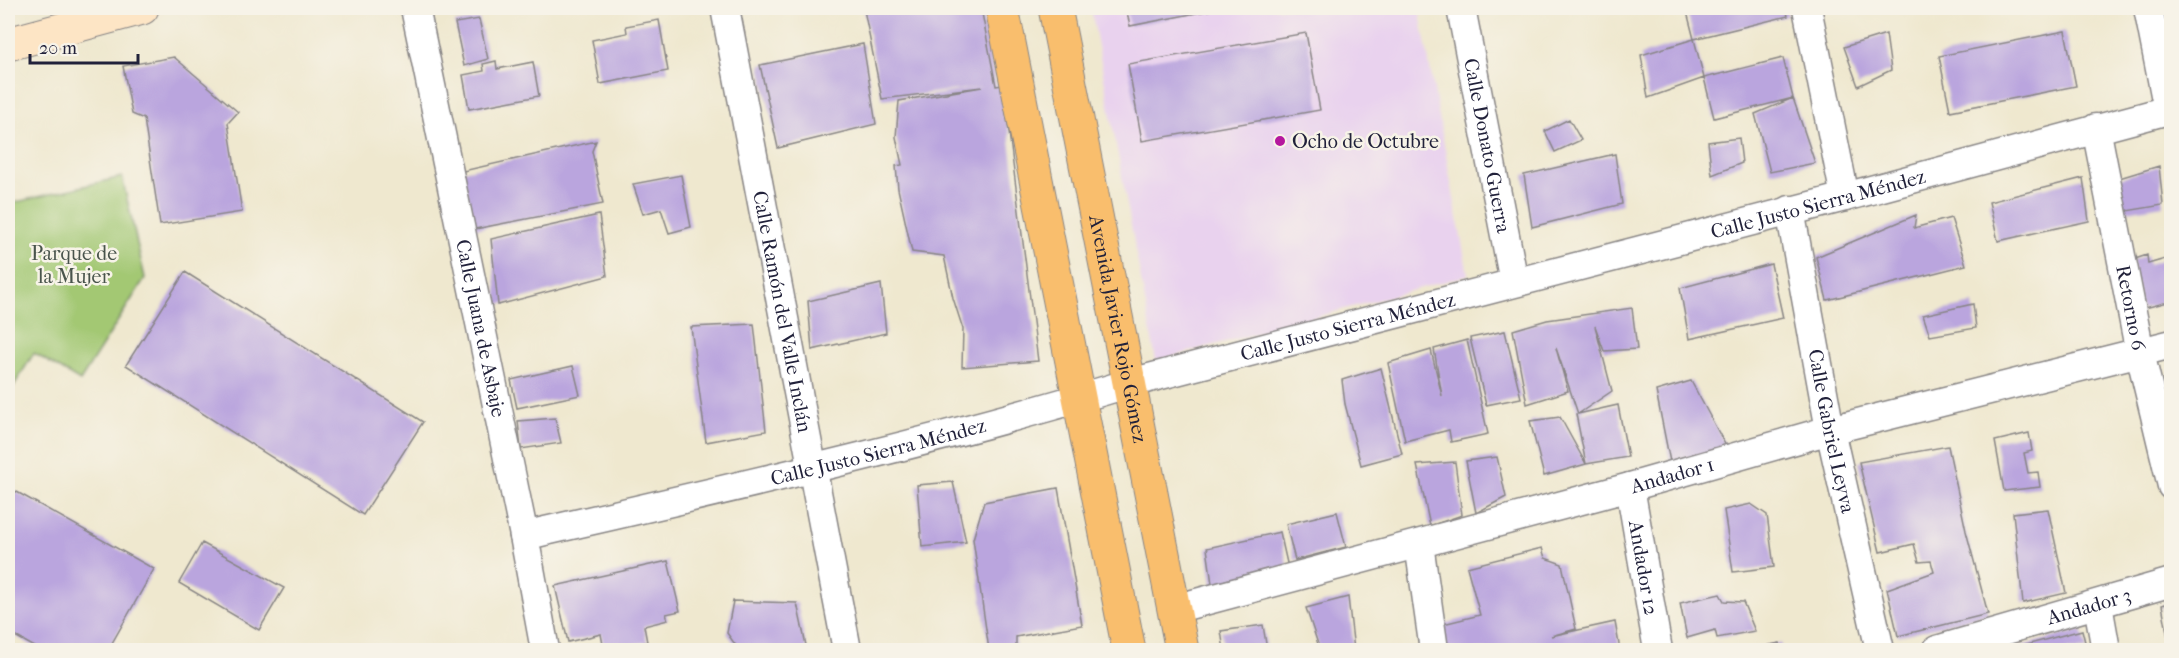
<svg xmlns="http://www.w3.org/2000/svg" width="2179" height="658" viewBox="0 0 2179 658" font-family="'IM FELL French Canon',serif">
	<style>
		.built { fill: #e9d2ee }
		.green { fill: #a3c873; stroke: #627557; stroke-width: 1.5 }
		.building { fill: #baa5de }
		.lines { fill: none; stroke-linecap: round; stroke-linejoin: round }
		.minor-casing { stroke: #888585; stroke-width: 31 }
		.secondary-casing { stroke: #888585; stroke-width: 35 }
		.primary-casing { stroke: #888585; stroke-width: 35 }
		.minor { stroke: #fff; stroke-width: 28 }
		.secondary { stroke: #fde5c5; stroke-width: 33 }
		.primary { stroke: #f9be6d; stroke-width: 33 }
		.poi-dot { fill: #b5179e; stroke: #f7f3e8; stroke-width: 2 }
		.labels { text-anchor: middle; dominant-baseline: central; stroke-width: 5; stroke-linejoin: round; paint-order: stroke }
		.poi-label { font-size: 20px; fill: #22223b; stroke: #f7f3e8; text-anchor: start }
		.street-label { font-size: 20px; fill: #22223b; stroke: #f7f3e8 }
		.park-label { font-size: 20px; fill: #49544c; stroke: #f7f3e8 }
	</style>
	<rect width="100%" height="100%" fill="#f7f3e8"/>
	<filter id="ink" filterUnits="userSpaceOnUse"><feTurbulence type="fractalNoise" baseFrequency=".0167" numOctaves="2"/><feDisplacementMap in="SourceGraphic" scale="12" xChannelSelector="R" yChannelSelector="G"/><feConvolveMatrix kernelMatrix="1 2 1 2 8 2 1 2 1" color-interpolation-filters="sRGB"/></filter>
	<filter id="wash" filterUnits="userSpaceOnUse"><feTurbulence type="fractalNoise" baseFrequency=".008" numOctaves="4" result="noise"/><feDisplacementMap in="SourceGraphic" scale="24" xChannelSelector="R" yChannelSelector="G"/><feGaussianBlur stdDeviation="1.35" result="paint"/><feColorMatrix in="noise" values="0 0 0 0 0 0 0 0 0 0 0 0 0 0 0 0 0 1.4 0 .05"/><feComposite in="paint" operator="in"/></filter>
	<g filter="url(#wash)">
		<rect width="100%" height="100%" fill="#efe8cf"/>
		<path class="built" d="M1091 8H1419L1468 275 1156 361Z"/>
		<path class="green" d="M122 177 145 278 80 381 34 353 8 395V204Z"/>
		<g id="blocks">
			<path class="building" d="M878 8H981L996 86 1003 85 1038 361 962 367 963 329 953 298 944 256 912 252 898 189 896 166 902 165 896 137 899 101 982 87 882 99 864 10Z
				M1126 8H1217V9L1130 26Z
				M1686 8H1786L1788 16 1694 39Z
				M479 19 488 59 464 66 455 23Z
				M659 20 668 71 600 84 592 40 627 33 626 26Z
				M2065 31 2076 86 1950 111 1939 56Z
				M1306 33 1320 110 1142 141 1128 64Z
				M1886 34 1891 70 1858 86 1844 47Z
				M1694 39 1704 78 1648 98 1641 55Z
				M863 44 876 124 778 148 760 65Z
				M174 57 238 112 228 123 242 212 160 225 144 119 132 114 123 66Z
				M1783 58 1793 98 1815 163 1770 172 1755 114 1793 98 1714 118 1704 78Z
				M496 61 497 69 533 62 539 96 469 109 463 75 484 71 483 64Z
				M1569 119 1581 140 1555 152 1545 131Z
				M1739 138 1742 163 1712 175 1708 142Z
				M596 141 592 151 603 204 475 229 463 171Z
				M1615 154 1622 204 1532 227 1524 175Z
				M2159 166 2163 205 2121 212 2116 179Z
				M681 175 691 227 669 233 661 209 643 214 633 184Z
				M2083 178 2089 221 1998 241 1989 202Z
				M599 215 607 276 498 305 491 239Z
				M1916 215 1914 228 1951 218 1966 265 1827 300 1816 257Z
				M2147 255 2148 264 2172 257V301L2141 309 2132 260Z
				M1771 264 1783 318 1689 339 1680 288Z
				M185 272 423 422 363 515 126 365Z
				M881 284 886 333 812 350 808 301Z
				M1973 304 1976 328 1930 336 1923 315Z
				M1632 308 1637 349 1604 351 1595 326 1612 391 1578 414 1618 405 1628 457 1586 464 1544 476 1530 421 1560 417 1586 464 1576 414H1578L1556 348 1568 391 1527 404 1513 330 1547 320Z
				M754 324 766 431 706 442 691 327Z
				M1505 331 1521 398 1486 405 1470 338Z
				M1467 340 1488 434 1451 442 1449 430 1405 441 1388 363 1431 350 1442 396 1434 349Z
				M573 366 580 395 517 408 511 380Z
				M1381 368 1402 454 1361 465 1345 404 1342 380Z
				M1691 381 1727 448 1671 467 1656 391Z
				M555 418 561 443 521 449 518 421Z
				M2029 433 2032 451 2024 453 2028 473 2038 472 2040 487 2004 491 1995 441Z
				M1948 446 1966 531 1988 614 1898 636 1887 589 1934 572 1931 561 1919 562 1914 544 1880 552 1859 462Z
				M1497 457 1506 497 1476 513 1466 461Z
				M1455 462 1462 515 1430 526 1417 465Z
				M953 482 966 542 922 547 917 485Z
				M8 487 154 569 108 650H40L8 632Z
				M1058 488 1082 625 1016 637V650H989L973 539 984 502Z
				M1751 504 1767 515 1774 567 1733 572 1724 510Z
				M2048 509 2066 593 2023 603 2013 513Z
				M1337 512 1346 547 1295 560 1286 524Z
				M1280 532 1289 572 1213 591 1207 548Z
				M202 543 284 588 259 630 179 583Z
				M1542 548 1545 558 1562 564 1576 629 1551 636 1615 622 1620 650H1444L1439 625 1480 615 1467 567Z
				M668 561 680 611 666 614 668 620 644 626 647 642 604 650 601 634 568 642 555 586Z
				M1720 594 1724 601 1743 602 1755 631 1717 638 1715 630 1687 638 1680 603Z
				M1348 597 1354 650H1320L1306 608Z
				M733 601 797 603 807 650H739L727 633Z
				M2172 602V648H2170L2162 605Z
				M1263 625 1267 650H1224L1221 631Z
				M2082 630 2087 650H2007Z
				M1780 643 1782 650H1751V649Z"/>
		</g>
	</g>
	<g filter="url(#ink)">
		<use href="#blocks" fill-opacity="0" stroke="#888585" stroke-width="1.5"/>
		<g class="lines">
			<g class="minor-casing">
				<g id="minor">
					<path id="s1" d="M415 8 524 536 545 650"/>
					<path id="s2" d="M725 8 847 650"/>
					<path id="s3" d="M1461 8 1514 282"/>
					<path d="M1807 8 1845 197"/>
					<path d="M2148 8 2168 110"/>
					<path id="s4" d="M2096 128 2140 353 2172 486"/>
					<path id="s5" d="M1790 210 1830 430 1880 650"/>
					<path id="s6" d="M1630 487 1658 650"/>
					<path id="s7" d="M524 536C727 489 930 444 1130 383L1845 197 2172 109"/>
					<path d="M1419 544 1434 650"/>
					<path d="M2098 605 2106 650"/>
					<path id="s8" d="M1174 609 1630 487 1830 430 2172 344"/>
					<path id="s9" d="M1937 650 2172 582"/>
				</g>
			</g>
			<g class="secondary-casing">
				<path id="secondary" d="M8 44 142 8"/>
			</g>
			<g class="primary-casing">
				<g id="primary">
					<path d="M1002 8 1129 650"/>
					<path id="s10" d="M1055 8 1182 650"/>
				</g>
			</g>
			<use href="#minor" class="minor"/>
			<use href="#secondary" class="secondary"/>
			<use href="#primary" class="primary"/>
		</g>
	</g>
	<circle class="poi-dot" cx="1280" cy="141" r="6"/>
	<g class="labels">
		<g class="poi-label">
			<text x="1292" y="141">Ocho de Octubre</text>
		</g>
		<g class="street-label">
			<text stroke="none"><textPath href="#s3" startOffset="140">Calle Donato Guerra</textPath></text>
			<text stroke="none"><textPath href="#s7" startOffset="1336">Calle Justo Sierra Méndez</textPath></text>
			<text stroke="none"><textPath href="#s4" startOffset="183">Retorno 6</textPath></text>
			<text stroke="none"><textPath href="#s2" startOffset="309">Calle Ramón del Valle Inclán</textPath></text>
			<text stroke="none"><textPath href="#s7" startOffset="850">Calle Justo Sierra Méndez</textPath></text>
			<text stroke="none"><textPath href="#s1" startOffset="327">Calle Juana de Asbaje</textPath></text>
			<text stroke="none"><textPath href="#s10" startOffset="327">Avenida Javier Rojo Gómez</textPath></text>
			<text stroke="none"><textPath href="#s5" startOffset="225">Calle Gabriel Leyva</textPath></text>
			<text stroke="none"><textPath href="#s7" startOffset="364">Calle Justo Sierra Méndez</textPath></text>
			<text stroke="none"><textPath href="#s8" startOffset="516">Andador 1</textPath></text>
			<text stroke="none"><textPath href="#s6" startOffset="82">Andador 12</textPath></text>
			<text stroke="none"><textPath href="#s9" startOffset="158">Andador 3</textPath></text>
		</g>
		<g class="park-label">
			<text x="74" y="253">Parque de<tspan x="74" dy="23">la Mujer</tspan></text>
		</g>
	</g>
	<rect width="2179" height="658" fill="none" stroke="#f7f3e8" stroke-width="30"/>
	<path d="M30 54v9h108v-9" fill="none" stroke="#22223b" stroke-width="3"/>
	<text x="39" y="54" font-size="18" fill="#22223b" stroke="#f7f3e8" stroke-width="4.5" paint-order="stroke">20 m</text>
</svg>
